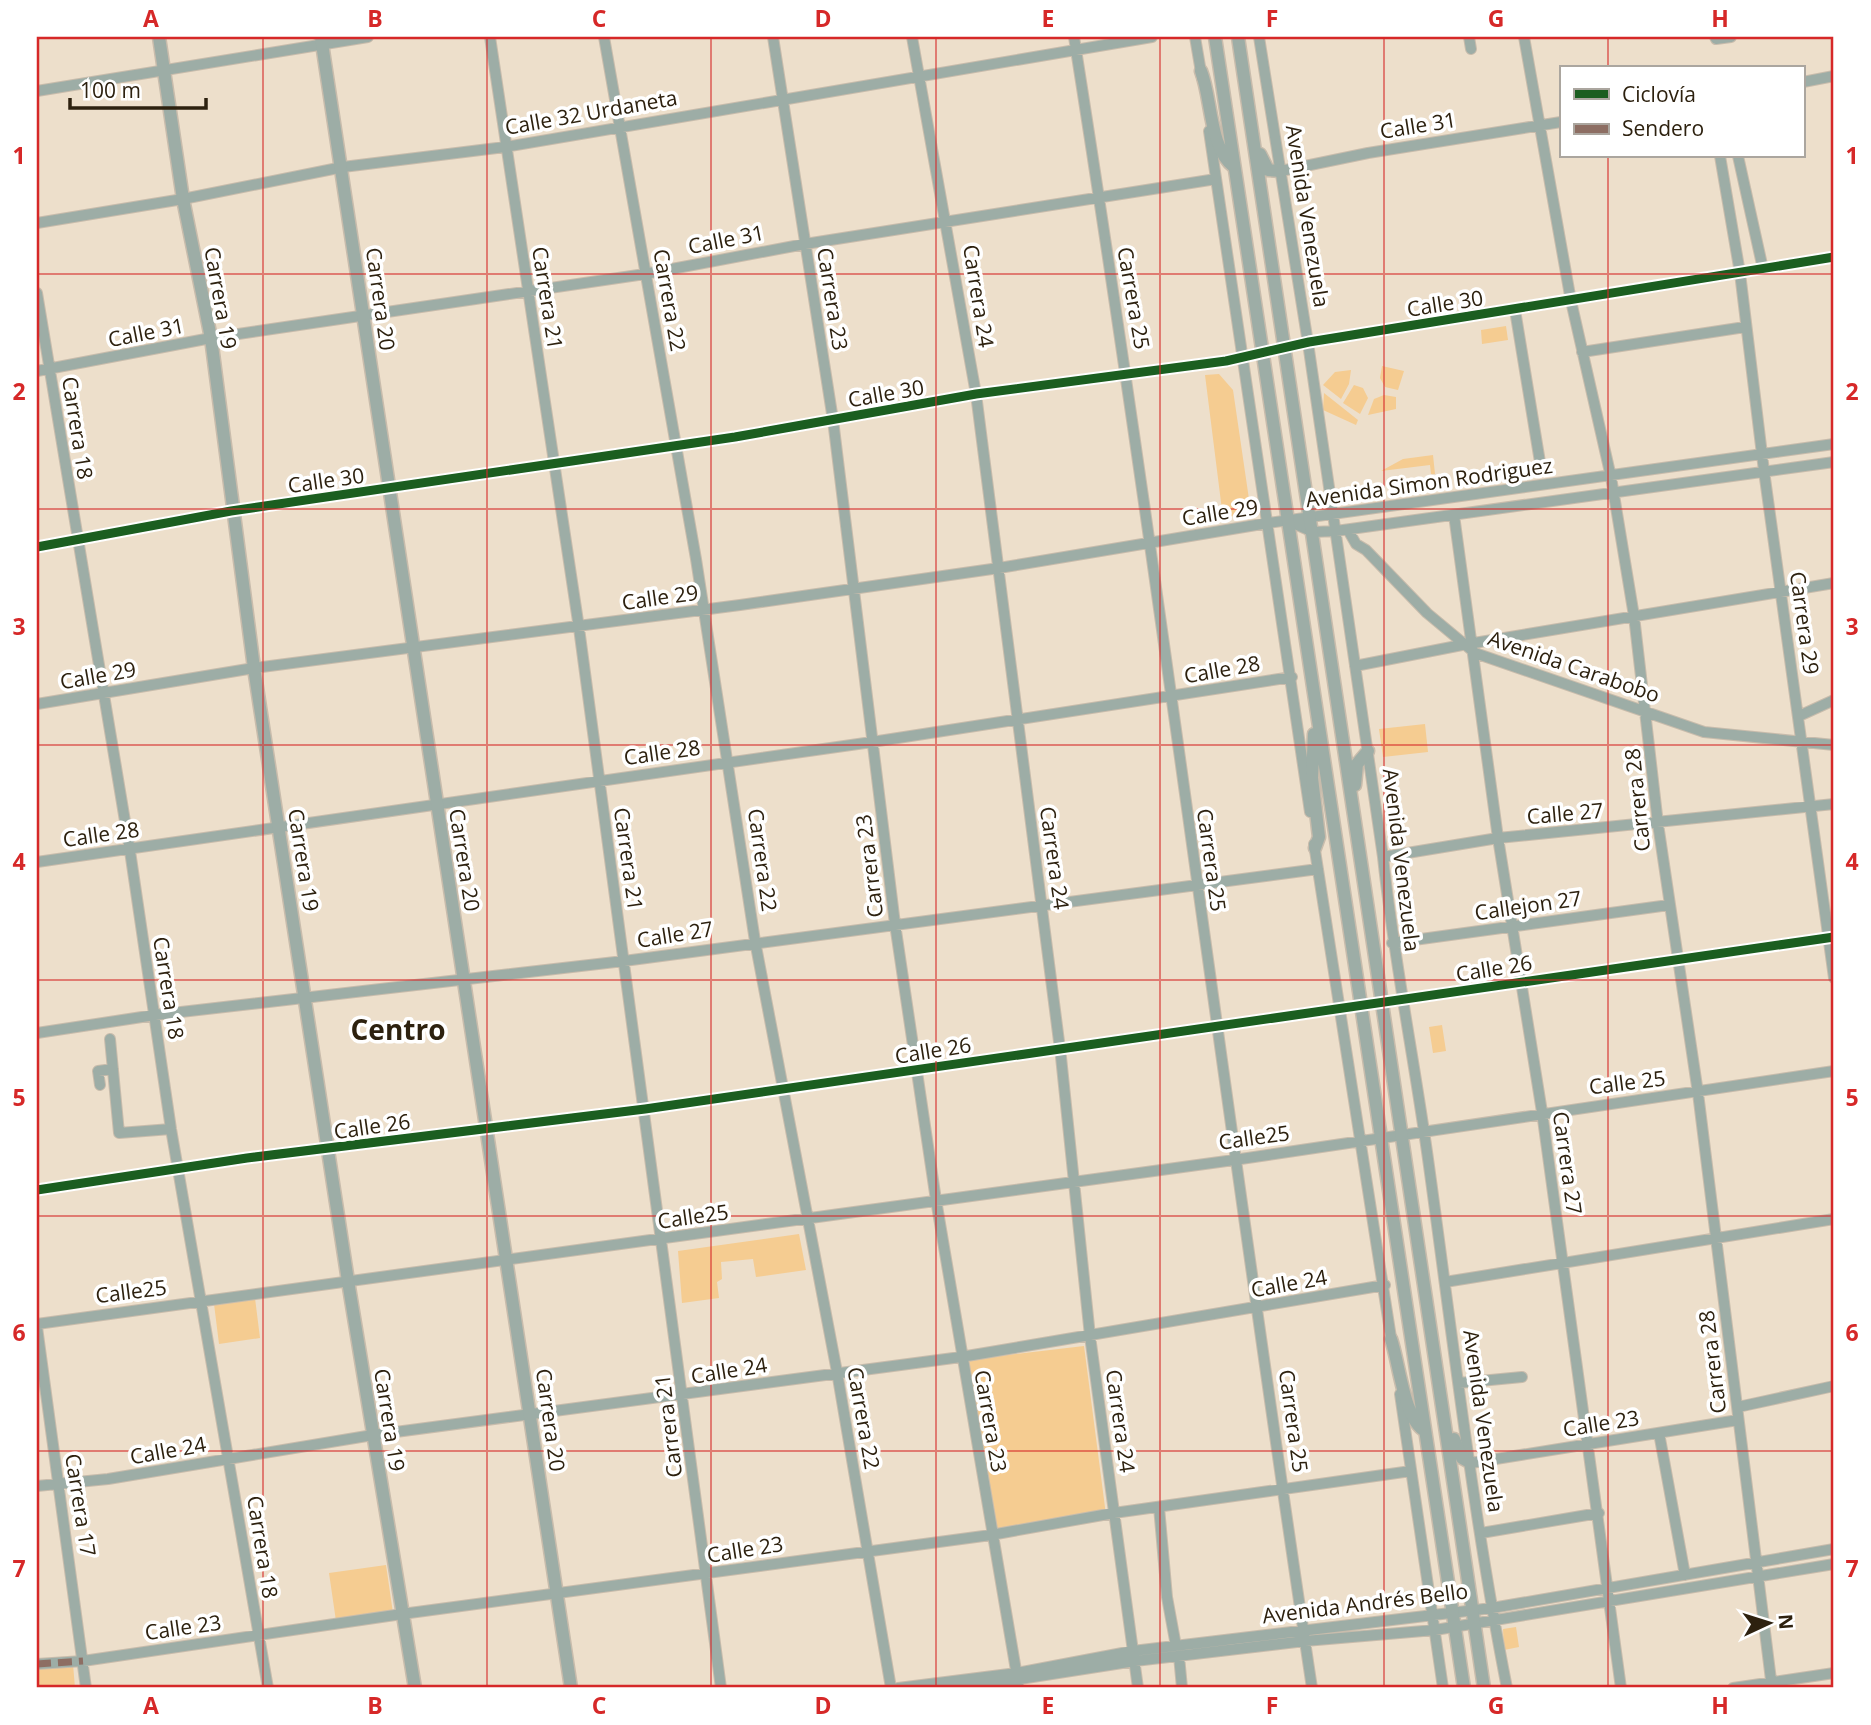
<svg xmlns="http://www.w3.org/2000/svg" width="1871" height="1725" viewBox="0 0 1871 1725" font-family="'Open Sans',sans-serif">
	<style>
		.green { fill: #f5cc91 }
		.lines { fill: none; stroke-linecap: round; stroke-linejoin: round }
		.minor-casing { stroke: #c8bcac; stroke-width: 12 }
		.tertiary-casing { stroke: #c8bcac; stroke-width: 15 }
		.minor { stroke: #9dada6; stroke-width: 10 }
		.tertiary { stroke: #9dada6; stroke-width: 12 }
		.quiet { stroke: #8d6e63; stroke-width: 7; stroke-dasharray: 14 7; stroke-linecap: butt }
		.cycleway-casing { stroke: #fff; stroke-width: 13 }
		.cycleway { stroke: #1b5e20; stroke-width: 9 }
		.grid { fill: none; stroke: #d62828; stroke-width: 2; stroke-opacity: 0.55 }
		.labels { text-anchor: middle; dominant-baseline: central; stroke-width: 7; stroke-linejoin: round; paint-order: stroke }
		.street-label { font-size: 21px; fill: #2d210f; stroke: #fff }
		.district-label { font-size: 28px; font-weight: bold; fill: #2d210f; stroke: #fff }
		.neatline { fill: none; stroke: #d62828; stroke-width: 2.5 }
		.grid-label { font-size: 23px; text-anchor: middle; font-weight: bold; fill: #d62828 }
	</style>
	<rect width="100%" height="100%" fill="#eddfcb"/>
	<path class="green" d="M1506 326 1508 340 1482 344 1481 330Z
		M1382 366 1404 371 1398 390 1385 387 1380 378Z
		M1351 370 1349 384 1341 399 1323 385 1335 372Z
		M1219 374 1233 390 1250 506 1246 514 1223 518 1205 375Z
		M1354 385 1363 388 1368 398 1360 414 1343 403Z
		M1324 393 1358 420 1356 425 1323 410Z
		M1384 395 1396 397V409L1368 415 1374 399Z
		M1433 455 1435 474H1431L1430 465 1381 471 1403 459Z
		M1425 724 1428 752 1383 757 1379 729Z
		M1442 1025 1446 1051 1433 1053 1429 1027Z
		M799 1234 806 1270 756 1277 753 1259 721 1262 722 1279 717 1282 719 1298 682 1303 678 1251Z
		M255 1298 260 1338 219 1344 214 1304Z
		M1084 1346 1106 1515 992 1533 965 1360Z
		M386 1565 393 1613 336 1621 329 1573Z
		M1516 1627 1519 1647 1504 1650 1503 1629Z
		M73 1664 75 1688H37V1667Z"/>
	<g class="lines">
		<g class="minor-casing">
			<path id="minor" d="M490 37 579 628 721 1688
				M604 37 696 559 755 941 837 1372 891 1688
				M773 37 833 420 895 924 936 1200 1019 1688
				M912 37 976 394 1061 1057 1090 1336 1138 1688
				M1074 37C1161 586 1229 1138 1312 1688
				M1195 37 1202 78
				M1259 37 1308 343 1383 857C1394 961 1415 1063 1429 1166 1453 1340 1473 1516 1507 1688
				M1469 37 1471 49
				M1524 37 1571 301 1611 477 1634 616 1658 824 1698 1093 1772 1688
				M1715 37 1716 39 1731 37
				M1803 82 1834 76
				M37 91 368 37
				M1209 131 1310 812
				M1720 156 1740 273 1764 471 1834 978
				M1738 156 1763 269
				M1281 171 1368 153 1561 122
				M37 223 183 199 343 167 505 147 1152 37
				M37 293 130 851 171 1129 268 1688
				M1515 310 1540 462
				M1582 352 1745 327
				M37 371 211 338 645 274 805 244 1216 179
				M1454 515 1498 838 1542 1112 1621 1688
				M1288 521 1313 532 1336 531 1834 462
				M1348 530 1356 544 1366 550 1427 613 1475 653 1704 732 1834 745
				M37 547 231 511 735 437 976 394 1226 361 1309 342 1834 257
				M1474 643 1834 583
				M1355 666 1462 645
				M37 704 254 668 740 605 999 568 1268 523 1834 444
				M1799 716 1834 700
				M1314 844 1392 1344
				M1383 857 1498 838 1834 804
				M37 862 872 742 1292 677
				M1392 943 1669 905
				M37 1033 155 1015 624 961 1318 869
				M110 1039 119 1133 171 1129
				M100 1085 98 1071 113 1069
				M37 1190 247 1158 645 1109 1834 937
				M1445 1282 1834 1219
				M37 1324 1234 1160 1834 1071
				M37 1327 86 1688
				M1459 1383 1522 1377
				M1400 1394 1443 1688
				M1738 1407 1834 1386
				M1659 1433 1685 1575
				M1471 1463 1738 1420
				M37 1486 108 1479 373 1435 961 1357 1385 1285
				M1159 1507 1167 1597 1176 1646
				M1481 1533 1599 1513
				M1179 1656 1182 1688
				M37 1664 83 1661 402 1614 991 1535 1114 1513 1411 1471
				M898 1688 1017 1673 1133 1651 1492 1608 1834 1549
				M964 1688 1135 1661 1305 1641 1435 1630 1834 1564
				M1733 1688 1834 1673"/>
		</g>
		<g class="tertiary-casing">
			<path id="tertiary" d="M159 37 183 199 211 338 254 668 348 1281 415 1688
				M321 37 571 1688
				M1215 37 1464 1688
				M1238 37 1484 1688
				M1201 71C1212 99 1209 148 1234 167
				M1260 154 1268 170 1281 171
				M1314 734 1312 778 1319 837 1315 848
				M1355 785 1357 764 1368 751
				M1391 1339C1399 1362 1404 1420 1425 1431
				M1454 1439 1462 1458 1471 1463"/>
		</g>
		<use href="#minor" class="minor"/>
		<use href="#tertiary" class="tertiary"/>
		<path class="quiet" d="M37 1664 83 1661"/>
		<g class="cycleway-casing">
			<path id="cycleway" d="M37 547 231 511 735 437 976 394 1226 361 1309 342 1834 257
				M37 1190 247 1158 645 1109 1834 937"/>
		</g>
		<use href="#cycleway" class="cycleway"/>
	</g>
	<path class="grid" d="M263 37V1688M487 37V1688M711 37V1688M936 37V1688M1160 37V1688M1384 37V1688M1608 37V68M1608 156V1688M37 274H1834M37 509H1834M37 745H1834M37 980H1834M37 1216H1834M37 1451H1834"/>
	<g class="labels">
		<g class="street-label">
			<text transform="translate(591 112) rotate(-10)">Calle 32 Urdaneta</text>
			<text transform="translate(1418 125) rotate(-9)">Calle 31</text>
			<text transform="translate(1308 216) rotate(81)">Avenida Venezuela</text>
			<text transform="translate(726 239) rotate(-11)">Calle 31</text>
			<text transform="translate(979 296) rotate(81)">Carrera 24</text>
			<text transform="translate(221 298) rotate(80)">Carrera 19</text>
			<text transform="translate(548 298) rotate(81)">Carrera 21</text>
			<text transform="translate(1134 298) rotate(80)">Carrera 25</text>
			<text transform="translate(381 299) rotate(82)">Carrera 20</text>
			<text transform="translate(833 299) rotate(81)">Carrera 23</text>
			<text transform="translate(670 300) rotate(80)">Carrera 22</text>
			<text transform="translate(1445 303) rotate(-9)">Calle 30</text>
			<text transform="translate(146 332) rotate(-11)">Calle 31</text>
			<text transform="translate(886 393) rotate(-10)">Calle 30</text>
			<text transform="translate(78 428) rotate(81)">Carrera 18</text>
			<text transform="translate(326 480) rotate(-8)">Calle 30</text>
			<text transform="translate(1429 482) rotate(-8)">Avenida Simon Rodriguez</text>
			<text transform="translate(1220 512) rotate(-9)">Calle 29</text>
			<text transform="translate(660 597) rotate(-8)">Calle 29</text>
			<text transform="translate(1805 623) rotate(82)">Carrera 29</text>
			<text transform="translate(1574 666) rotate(19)">Avenida Carabobo</text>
			<text transform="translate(1222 669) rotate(-10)">Calle 28</text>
			<text transform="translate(98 675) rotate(-10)">Calle 29</text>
			<text transform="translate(662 752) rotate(-8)">Calle 28</text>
			<text transform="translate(1637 800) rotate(-96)">Carrera 28</text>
			<text transform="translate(1565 813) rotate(-5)">Calle 27</text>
			<text transform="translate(101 834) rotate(-8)">Calle 28</text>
			<text transform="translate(1055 858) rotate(82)">Carrera 24</text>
			<text transform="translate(629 859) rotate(82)">Carrera 21</text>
			<text transform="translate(304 860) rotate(81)">Carrera 19</text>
			<text transform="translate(465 860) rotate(81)">Carrera 20</text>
			<text transform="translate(763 860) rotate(82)">Carrera 22</text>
			<text transform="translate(1212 860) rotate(82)">Carrera 25</text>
			<text transform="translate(1402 860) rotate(83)">Avenida Venezuela</text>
			<text transform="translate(869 866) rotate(-97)">Carrera 23</text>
			<text transform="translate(1528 905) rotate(-8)">Callejon 27</text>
			<text transform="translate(675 934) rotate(-9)">Calle 27</text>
			<text transform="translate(1494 968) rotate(-9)">Calle 26</text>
			<text transform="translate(169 988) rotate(81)">Carrera 18</text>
			<text transform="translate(933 1050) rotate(-9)">Calle 26</text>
			<text transform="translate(1627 1082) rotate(-7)">Calle 25</text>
			<text transform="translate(372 1126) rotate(-8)">Calle 26</text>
			<text transform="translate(1254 1137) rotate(-8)">Calle25</text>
			<text transform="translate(1568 1163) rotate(82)">Carrera 27</text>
			<text transform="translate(693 1216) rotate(-8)">Calle25</text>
			<text transform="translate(1289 1283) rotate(-10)">Calle 24</text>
			<text transform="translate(131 1291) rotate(-7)">Calle25</text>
			<text transform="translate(1712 1362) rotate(-97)">Carrera 28</text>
			<text transform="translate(729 1370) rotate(-9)">Calle 24</text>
			<text transform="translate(864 1418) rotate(80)">Carrera 22</text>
			<text transform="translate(390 1420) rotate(81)">Carrera 19</text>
			<text transform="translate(551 1420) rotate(82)">Carrera 20</text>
			<text transform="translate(991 1421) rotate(80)">Carrera 23</text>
			<text transform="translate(1121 1421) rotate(82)">Carrera 24</text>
			<text transform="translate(1294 1421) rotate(82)">Carrera 25</text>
			<text transform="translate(1484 1421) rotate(82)">Avenida Venezuela</text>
			<text transform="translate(1601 1423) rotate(-9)">Calle 23</text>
			<text transform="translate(668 1426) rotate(-97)">Carrera 21</text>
			<text transform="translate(168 1450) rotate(-10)">Calle 24</text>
			<text transform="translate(81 1505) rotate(81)">Carrera 17</text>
			<text transform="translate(263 1547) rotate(81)">Carrera 18</text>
			<text transform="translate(745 1549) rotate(-9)">Calle 23</text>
			<text transform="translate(1365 1603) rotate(-7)">Avenida Andrés Bello</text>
			<text transform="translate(183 1627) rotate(-8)">Calle 23</text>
		</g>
		<g class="district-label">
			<text x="398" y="1029">Centro</text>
		</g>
	</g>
	<rect width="1871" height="1725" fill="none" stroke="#ffffff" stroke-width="77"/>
	<rect x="1560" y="66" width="245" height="91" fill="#ffffff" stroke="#aba69f" stroke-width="2"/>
	<rect x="1574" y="89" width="35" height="10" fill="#1b5e20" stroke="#aba69f" stroke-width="2"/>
	<text x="1622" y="102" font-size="21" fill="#2d210f">Ciclovía</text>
	<rect x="1574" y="124" width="35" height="10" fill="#8d6e63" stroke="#aba69f" stroke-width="2"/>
	<text x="1622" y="136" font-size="21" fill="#2d210f">Sendero</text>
	<g transform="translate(1769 1623) rotate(86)" stroke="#ffffff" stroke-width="5" paint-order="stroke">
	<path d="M0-5L12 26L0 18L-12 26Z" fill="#2d210f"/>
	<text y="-10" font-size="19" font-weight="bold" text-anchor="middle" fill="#2d210f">N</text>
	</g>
	<path d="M70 98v10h136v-10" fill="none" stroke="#2d210f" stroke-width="3.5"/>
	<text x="80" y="98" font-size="21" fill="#2d210f" stroke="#ffffff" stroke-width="5" paint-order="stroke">100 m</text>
	<rect x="38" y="38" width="1794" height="1648" class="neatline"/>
	<g class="grid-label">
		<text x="151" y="27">A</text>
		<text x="375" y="27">B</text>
		<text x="599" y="27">C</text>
		<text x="823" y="27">D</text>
		<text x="1048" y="27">E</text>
		<text x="1272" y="27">F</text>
		<text x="1496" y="27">G</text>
		<text x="1720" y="27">H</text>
		<text x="19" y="164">1</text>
		<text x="1852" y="164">1</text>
		<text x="19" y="400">2</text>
		<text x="1852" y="400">2</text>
		<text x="19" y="635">3</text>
		<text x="1852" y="635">3</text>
		<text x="19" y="870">4</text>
		<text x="1852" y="870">4</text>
		<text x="19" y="1106">5</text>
		<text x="1852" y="1106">5</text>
		<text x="19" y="1341">6</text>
		<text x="1852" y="1341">6</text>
		<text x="19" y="1577">7</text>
		<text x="1852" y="1577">7</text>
		<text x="151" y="1714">A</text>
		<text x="375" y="1714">B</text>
		<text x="599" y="1714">C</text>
		<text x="823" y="1714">D</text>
		<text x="1048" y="1714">E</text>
		<text x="1272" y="1714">F</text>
		<text x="1496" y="1714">G</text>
		<text x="1720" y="1714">H</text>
	</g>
</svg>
